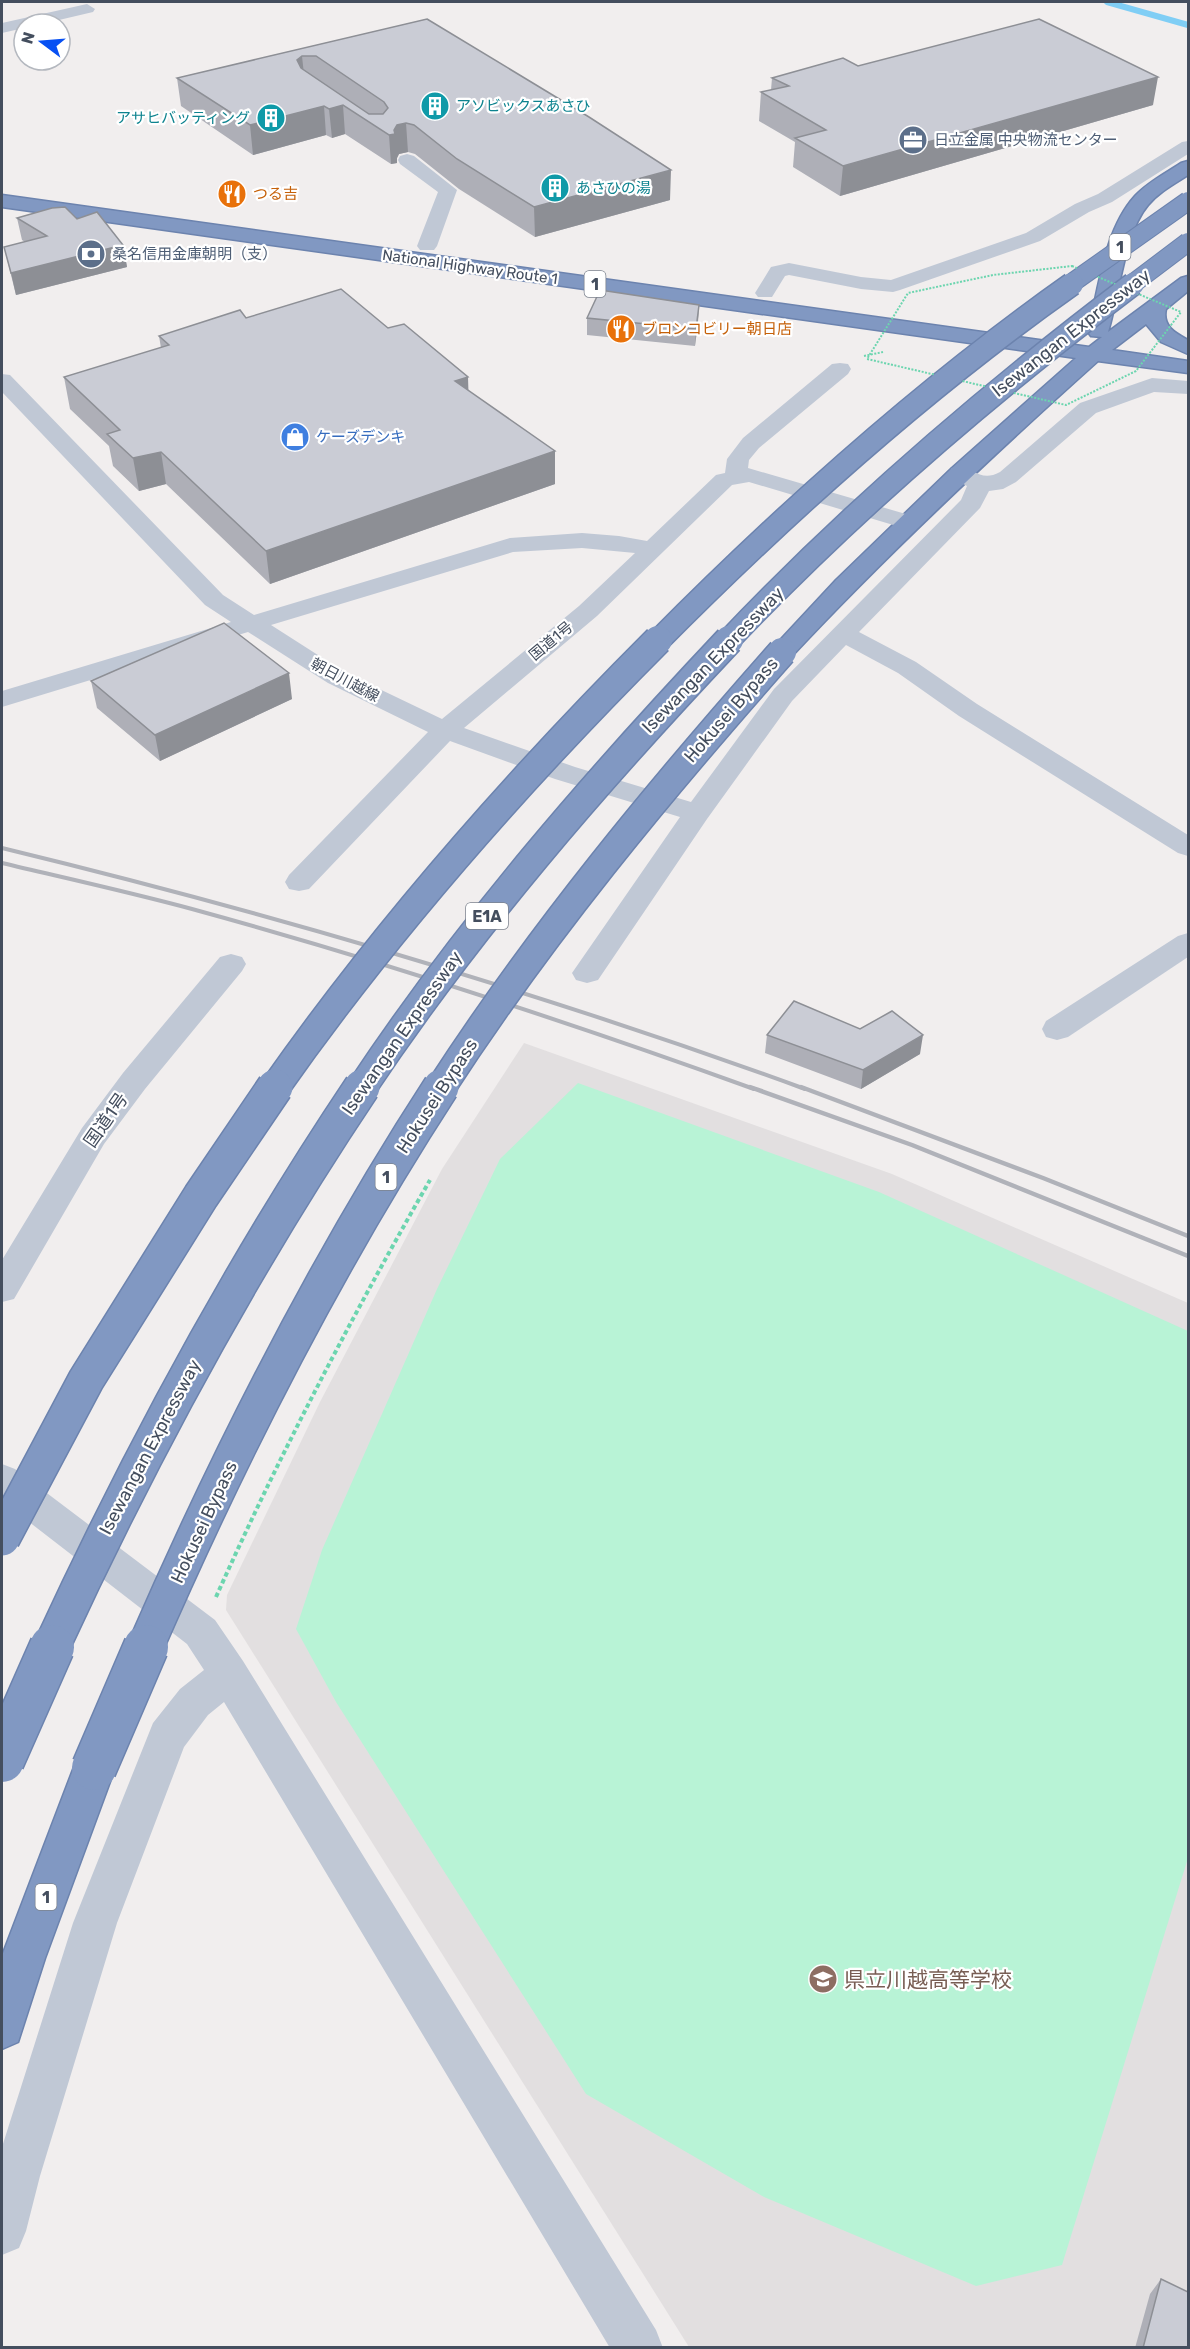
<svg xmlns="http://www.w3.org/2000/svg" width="1190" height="2349" viewBox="0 0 1190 2349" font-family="Rubik,'Noto Sans JP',sans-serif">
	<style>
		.education { fill: #e2dfe0 }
		.green { fill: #b8f3d6 }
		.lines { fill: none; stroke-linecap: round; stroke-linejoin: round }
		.stream { stroke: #80cef5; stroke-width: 6 }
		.highway-casing { stroke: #6c83ae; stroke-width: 3 }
		.path-far1 { stroke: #6cd5af; stroke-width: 2; stroke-dasharray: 2 1.5; stroke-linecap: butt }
		.path { stroke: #6cd5af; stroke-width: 4; stroke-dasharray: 4.5 3; stroke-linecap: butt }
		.minor { fill: #c0c8d5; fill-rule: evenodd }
		.highway { fill: #8198c2; fill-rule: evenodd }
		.rail-far1 { stroke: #b0b2b9; stroke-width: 4 }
		.rail { stroke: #b0b2b9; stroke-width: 4.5 }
		.highway-bridge-far4-casing { stroke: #6c83ae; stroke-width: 20; stroke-linecap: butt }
		.highway-bridge-far3-casing { stroke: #6c83ae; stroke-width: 25; stroke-linecap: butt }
		.highway-bridge-far2-casing { stroke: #6c83ae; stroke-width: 31; stroke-linecap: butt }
		.highway-bridge-far1-casing { stroke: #6c83ae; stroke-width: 38; stroke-linecap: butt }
		.highway-bridge-casing { stroke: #6c83ae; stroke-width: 47; stroke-linecap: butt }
		.path-bridge { stroke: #6cd5af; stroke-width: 2; stroke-dasharray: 2 1.5; stroke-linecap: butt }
		.highway-bridge-far4 { stroke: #8198c2; stroke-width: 18 }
		.highway-bridge-far3 { stroke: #8198c2; stroke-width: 22 }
		.highway-bridge-far2 { stroke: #8198c2; stroke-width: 28 }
		.highway-bridge-far1 { stroke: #8198c2; stroke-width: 35 }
		.highway-bridge { stroke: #8198c2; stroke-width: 44 }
		.wall { fill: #aeafb7 }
		.shaded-wall { fill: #8d8f95 }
		.building { fill: #caccd5; stroke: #8d8f95; stroke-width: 1.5; fill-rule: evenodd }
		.labels { text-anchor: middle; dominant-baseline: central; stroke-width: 4.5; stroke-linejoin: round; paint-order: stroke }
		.far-culture-label { font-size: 15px; fill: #0d838f; stroke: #fff; text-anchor: start }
		.far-service-label { font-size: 15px; fill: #4e5e75; stroke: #fff; text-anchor: start }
		.far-food-label { font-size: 15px; fill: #c56008; stroke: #fff; text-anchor: start }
		.far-street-label { font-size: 15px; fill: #444e5e; stroke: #fff }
		.far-shop-label { font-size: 15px; fill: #366cbe; stroke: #fff; text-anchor: start }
		.shield { fill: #fff; stroke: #7c838e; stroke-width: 1.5 }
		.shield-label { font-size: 16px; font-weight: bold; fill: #444e5e }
		.street-label { font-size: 18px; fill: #444e5e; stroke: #fff }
		.near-education-label { font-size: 21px; fill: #785e54; stroke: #fff; text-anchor: start }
	</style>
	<rect width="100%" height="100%" fill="#f1eeee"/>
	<path class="education" d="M524 1043 892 1174 1188 1303V2347H689L226 1610 227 1595 320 1402 442 1169Z"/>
	<path class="green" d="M578 1083 879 1192 1188 1331V1858L1062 2265 976 2286 764 2197 586 2094 336 1702 296 1629 322 1550 437 1289 500 1159Z"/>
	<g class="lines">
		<path class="stream" d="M1107 2 1188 25"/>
		<g class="highway-casing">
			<path id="highway" d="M1188 161V175C1174 184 1159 192 1148 205 1124 233 1119 297 1108 332L1181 278 1188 276V291L1166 309C1162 326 1175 333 1188 340V354L1161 342 1146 324 1112 350 1188 361V373L1098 361C992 456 888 553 791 657L782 660 773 657 769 652 836 580 952 468 1076 358 2 207V195L1089 347 1102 337 1091 336 1088 332C1099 288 1104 230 1135 196 1148 182 1166 173 1181 163Z
				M94 1749 109 1754 115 1768 45 1958 18 2042 2 2049V1956L79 1754Z"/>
		</g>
		<path class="path-far1" d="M864 356 883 352"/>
		<path class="path" d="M216 1597C280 1454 352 1316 430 1180"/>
		<path class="minor" d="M87 4 95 9 93 12 42 24H24V28L2 33V23Z
			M1188 141V154L1112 202 1089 212 1040 241 900 290 893 292 861 289 789 275 785 276 772 297H758L755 293 771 267 789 263 861 277 891 280 1026 233 1075 204 1098 194 1182 142Z
			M407 154 414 156 457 190 437 246 434 250H420L417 246 438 192 400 164 398 160 400 156Z
			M840 363 848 364 851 369 848 374 759 448 749 460 748 468 916 517 920 522 916 527 908 529 900 527 749 482 732 485 597 616 464 728 575 767 691 802 774 689 961 500 967 486 952 478 949 473 952 468C973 463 978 484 1000 472L1080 403 1152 378 1188 381V394L1154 392 1096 413 1016 482 1003 489 989 491 980 508 859 632 916 662 977 704 1188 835V856L1178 853 959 716 898 673 846 645 792 701 707 819 598 980 587 983 576 980 572 973 680 817 555 779 450 741 309 889 299 891 289 889 285 882 289 875 428 732 328 683 248 632 2 707V691L231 622 205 605 2 392V374L10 375 223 595 254 615 510 538 582 533 619 536 647 541 716 475 725 473 727 459 743 438 832 364ZM582 548 635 553 579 606 442 719 346 673 271 625 513 552Z
			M1188 933V957L1068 1037 1057 1040 1046 1037 1042 1029 1046 1021 1178 936Z
			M231 954 242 957 246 964 242 971 145 1089 104 1144 14 1299 2 1302V1260L82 1128 123 1073 220 957Z
			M2 1464 15 1469 215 1620 243 1661 656 2330 663 2348H610L224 1702 208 1715 184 1747 117 1923 40 2176 26 2231 19 2248 2 2255V2147L73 1923 153 1723 180 1689 204 1670 187 1644 2 1501Z"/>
		<use href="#highway" class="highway"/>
		<path class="rail-far1" d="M2 848C274 914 542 993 805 1089
			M2 863C65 878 129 892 192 909 382 961 569 1022 754 1089"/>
		<path class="rail" d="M750 1087 912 1145 1188 1256
			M801 1087 1043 1178 1188 1236"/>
		<g class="highway-bridge-far4-casing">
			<path id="highway-bridge-far4" d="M1069 285 1188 201
				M1131 285 1188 242"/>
		</g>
		<g class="highway-bridge-far3-casing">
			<path id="highway-bridge-far3" d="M657 642C785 513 923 389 1072 284
				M727 642C851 511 989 393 1133 284"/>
		</g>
		<g class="highway-bridge-far2-casing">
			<path id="highway-bridge-far2" d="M274 1089C387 928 519 779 658 640
				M361 1089C468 928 596 781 729 640
				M440 1089C541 933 659 791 782 652"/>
		</g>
		<g class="highway-bridge-far1-casing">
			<path id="highway-bridge-far1" d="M2 1538 86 1380 201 1196 275 1087
				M51 1648C141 1453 242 1266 362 1087
				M145 1648C229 1455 326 1264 441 1087"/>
		</g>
		<g class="highway-bridge-casing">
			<path id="highway-bridge" d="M2 1760 52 1647
				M94 1768 146 1647"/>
		</g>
		<path class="path-bridge" d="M1072 266 1181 312 1136 371 1066 405 867 359 908 293 993 275Z"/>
		<use href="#highway-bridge-far4" class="highway-bridge-far4"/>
		<use href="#highway-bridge-far3" class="highway-bridge-far3"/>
		<use href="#highway-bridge-far2" class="highway-bridge-far2"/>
		<use href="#highway-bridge-far1" class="highway-bridge-far1"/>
		<use href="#highway-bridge" class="highway-bridge"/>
	</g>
	<path class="wall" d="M427 19 670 200 535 237 459 189 415 154 408 152 399 154 397 158V163L391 164 345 134 332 138 326 135 253 155 181 106 177 78Z
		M858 66 1153 105 840 196 793 167 795 142 759 121 761 92 771 90 772 78Z
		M17 218 77 219 123 245 127 267 16 295 4 247 25 242 22 240Z
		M246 318 388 328 468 377V390L555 484 270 584 166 484 139 491 113 466 109 446 70 409 64 377 161 348 159 336Z
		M587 318 698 322 695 346 587 335Z
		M91 681 292 699 160 761 97 708Z
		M767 1035 920 1054 861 1089 765 1053Z
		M1161 2279 1188 2348H1135L1150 2294Z"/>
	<path class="shaded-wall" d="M302 56 305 84 297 60Z
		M1158 77 1153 105 840 196 843 166Z
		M343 105 345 134 332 138 329 109Z
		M324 106 326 135 253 155 250 125Z
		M406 123 408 152 399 154 397 158V163L391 164 389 135 397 125Z
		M671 170 670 200 535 237 534 207Z
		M123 245 127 267 16 295 11 273Z
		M699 305 698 322 695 346 696 329Z
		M468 377 469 409 455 381Z
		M555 451V484L270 584 266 551Z
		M161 452 166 484 139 491 133 458Z
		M289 673 292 699 160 761 155 735Z
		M923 1035 920 1054 861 1089 863 1070Z"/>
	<path class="building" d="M427 19 589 117 671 170 534 207 457 159 414 125 406 123 397 125 394 130 395 134 389 135 343 105 329 109 324 106 250 125 177 78ZM302 56H316L384 102 388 108 383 114H369L301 68 297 60Z
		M1039 19 1158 77 843 166 795 138 826 130 761 92 789 86 772 78 843 58 858 66Z
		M65 207 77 219 97 212 123 245 11 273 4 247 47 236 17 218 52 208Z
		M341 289 388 328 404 324 468 377 455 381 555 451 266 551 161 452 133 458 107 434 120 430 64 377 169 345 159 336 240 310 246 318Z
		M600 290 699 305 696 329 587 318Z
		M224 623 289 673 155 735 91 681Z
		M794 1001 860 1029 892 1011 923 1035 863 1070 767 1035Z
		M1161 2279 1188 2292V2348H1143Z"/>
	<defs>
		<g id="building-disc" transform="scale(1.5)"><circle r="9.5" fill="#0f9aa8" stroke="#fff"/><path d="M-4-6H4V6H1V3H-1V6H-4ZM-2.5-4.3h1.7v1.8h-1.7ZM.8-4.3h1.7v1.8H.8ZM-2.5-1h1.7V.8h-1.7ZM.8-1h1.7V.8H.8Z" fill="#fff"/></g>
		<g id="office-disc" transform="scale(1.5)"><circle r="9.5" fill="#5c6f8a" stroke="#fff"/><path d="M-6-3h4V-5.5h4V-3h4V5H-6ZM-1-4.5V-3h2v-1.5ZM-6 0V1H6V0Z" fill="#fff"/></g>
		<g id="restaurant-disc" transform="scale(1.5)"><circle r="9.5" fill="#e8710a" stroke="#fff"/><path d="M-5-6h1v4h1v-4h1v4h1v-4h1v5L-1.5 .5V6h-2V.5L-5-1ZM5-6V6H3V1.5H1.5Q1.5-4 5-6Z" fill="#fff"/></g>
		<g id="bank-disc" transform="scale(1.5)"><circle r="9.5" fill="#5c6f8a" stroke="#fff"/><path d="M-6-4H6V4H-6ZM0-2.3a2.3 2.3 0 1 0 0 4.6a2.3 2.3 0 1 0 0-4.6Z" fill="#fff"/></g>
		<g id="shop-disc" transform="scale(1.5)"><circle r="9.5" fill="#3f7fe0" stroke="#fff"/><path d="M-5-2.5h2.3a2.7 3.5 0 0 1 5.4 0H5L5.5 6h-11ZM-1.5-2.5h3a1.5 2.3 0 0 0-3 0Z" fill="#fff"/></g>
		<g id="school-disc" transform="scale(1.5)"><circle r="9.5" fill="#8d6e63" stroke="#fff"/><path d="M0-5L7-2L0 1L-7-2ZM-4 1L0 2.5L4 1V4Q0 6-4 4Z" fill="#fff"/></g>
	</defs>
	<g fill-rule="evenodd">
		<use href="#building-disc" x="435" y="106"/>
		<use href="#building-disc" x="271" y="118"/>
		<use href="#office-disc" x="913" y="140"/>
		<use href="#building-disc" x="555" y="188"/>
		<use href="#restaurant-disc" x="232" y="194"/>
		<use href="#bank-disc" x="91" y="254"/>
		<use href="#restaurant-disc" x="621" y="329"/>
		<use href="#shop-disc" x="295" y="437"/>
		<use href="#school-disc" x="823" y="1979"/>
	</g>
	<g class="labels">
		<g class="far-culture-label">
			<text x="456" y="106">アソビックスあさひ</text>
			<text x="250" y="118" text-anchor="end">アサヒバッティング</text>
			<text x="576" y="188">あさひの湯</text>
		</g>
		<g class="far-service-label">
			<text x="934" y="140">日立金属 中央物流センター</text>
			<text x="112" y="254">桑名信用金庫朝明（支）</text>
		</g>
		<g class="far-food-label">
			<text x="253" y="194">つる吉</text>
			<text x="642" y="329">ブロンコビリー朝日店</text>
		</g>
		<g class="far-street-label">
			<text transform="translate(470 267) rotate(8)">National Highway Route 1</text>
			<text transform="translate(551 641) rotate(-40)">国道1号</text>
			<text transform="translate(345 680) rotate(28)">朝日川越線</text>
		</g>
		<g class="far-shop-label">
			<text x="316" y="437">ケーズデンキ</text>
		</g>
		<g class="shield">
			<rect x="1109.5" y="234" width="21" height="26" rx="4.5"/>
			<rect x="584.5" y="271" width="21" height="26" rx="4.5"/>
			<rect x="466" y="903" width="42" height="26" rx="4.5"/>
			<rect x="375.5" y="1164" width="21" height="26" rx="4.5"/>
			<rect x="35.5" y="1884" width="21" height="26" rx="4.5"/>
		</g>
		<g class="shield-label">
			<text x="1120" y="247">1</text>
			<text x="595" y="284">1</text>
			<text x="487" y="916">E1A</text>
			<text x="386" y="1177">1</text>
			<text x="46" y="1897">1</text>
		</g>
		<g class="street-label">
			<text transform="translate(1071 333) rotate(-38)">Isewangan Expressway</text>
			<text transform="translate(713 660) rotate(-46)">Isewangan Expressway</text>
			<text transform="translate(731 710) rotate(-49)">Hokusei Bypass</text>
			<text transform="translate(402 1033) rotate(-55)">Isewangan Expressway</text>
			<text transform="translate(437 1096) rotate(-57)">Hokusei Bypass</text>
			<text transform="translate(106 1120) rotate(-55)">国道1号</text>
			<text transform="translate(150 1447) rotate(-62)">Isewangan Expressway</text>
			<text transform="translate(204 1522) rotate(-65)">Hokusei Bypass</text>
		</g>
		<g class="near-education-label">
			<text x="844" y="1979">県立川越高等学校</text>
		</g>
	</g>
	<rect width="1190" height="2349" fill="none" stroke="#444e5e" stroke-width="6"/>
	<g transform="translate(42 42) rotate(286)"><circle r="28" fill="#ffffff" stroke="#b4b8bf" stroke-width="1.5"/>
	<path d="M0-4.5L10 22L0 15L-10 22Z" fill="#0750f3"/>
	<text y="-9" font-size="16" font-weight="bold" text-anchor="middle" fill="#444e5e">N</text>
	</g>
</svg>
